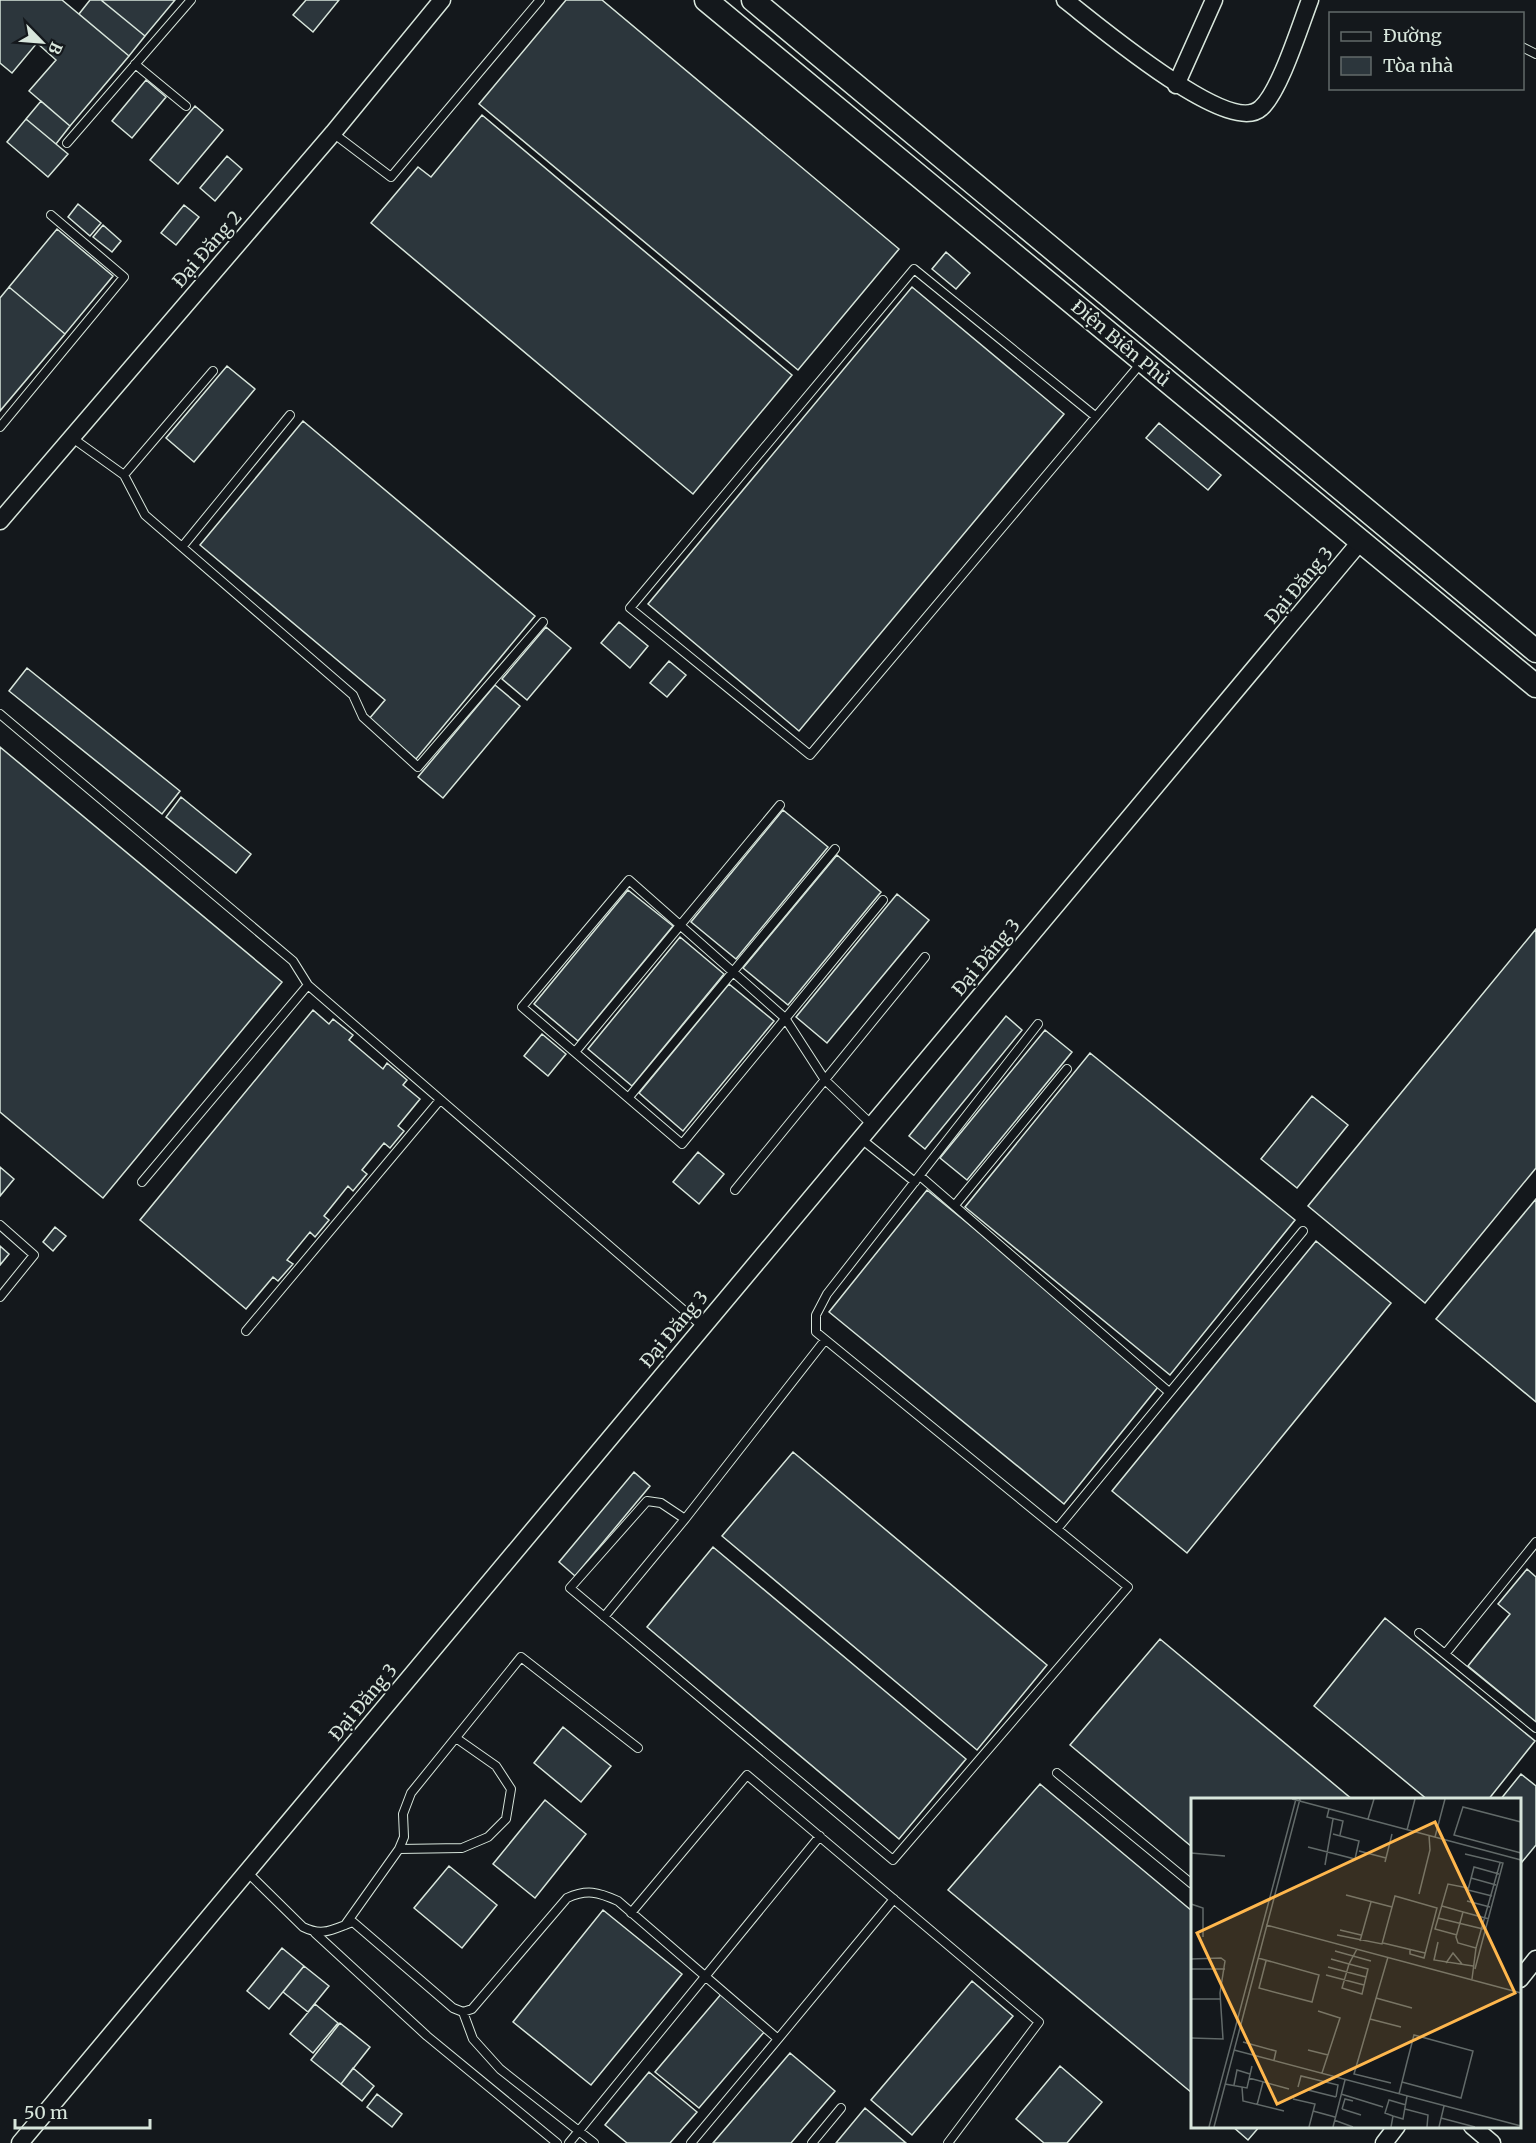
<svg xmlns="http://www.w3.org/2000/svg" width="1536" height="2143" viewBox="0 0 1536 2143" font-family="Merriweather,serif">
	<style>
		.building { fill: #2c363c; stroke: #d8e6dc; stroke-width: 1.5 }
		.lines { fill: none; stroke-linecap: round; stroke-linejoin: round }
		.service-casing { stroke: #d8e6dc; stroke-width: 10 }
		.minor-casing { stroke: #d8e6dc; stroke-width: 19 }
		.secondary-casing { stroke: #d8e6dc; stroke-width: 25 }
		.service { stroke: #14181c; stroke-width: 8 }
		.minor { stroke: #14181c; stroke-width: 16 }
		.secondary { stroke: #14181c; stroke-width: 22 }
		.labels { text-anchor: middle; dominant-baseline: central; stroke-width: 4.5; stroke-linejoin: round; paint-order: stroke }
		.street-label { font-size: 18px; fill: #d8e6dc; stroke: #14181c }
		.inset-road { fill: none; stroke: #626a69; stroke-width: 1.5 }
		.view { fill: #ffb74d; fill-opacity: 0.15; stroke: #ffb74d; stroke-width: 3 }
		.inset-edge { fill: none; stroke: #d8e6dc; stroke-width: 3 }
	</style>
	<rect width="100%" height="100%" fill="#14181c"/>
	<path class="building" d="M0 0H62L129 56 70 126 29 91 56 60 37 43 12 73 0 63Z
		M90 0H101L145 36 129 56 79 14Z
		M101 0H175L145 36Z
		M306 0H339L313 32 293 15Z
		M566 0H602L899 249 798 370 479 104Z
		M146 80 166 97 132 138 112 121Z
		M41 101 70 126 56 144 26 119Z
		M195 106 223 130 178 184 150 160Z
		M482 115 792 375 693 494 371 223 418 167 431 177Z
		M26 119 68 154 48 177 7 142Z
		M227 156 242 169 215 201 200 188Z
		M78 204 101 223 90 236 68 217Z
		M184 205 199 217 176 245 161 233Z
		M103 225 121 241 112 252 93 237Z
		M57 229 113 276 65 334 9 287Z
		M946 252 970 273 956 289 932 269Z
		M9 287 65 334 0 411V298Z
		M912 287 1064 414 799 731 648 604Z
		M227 366 255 389 194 462 166 438Z
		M303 421 535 616 416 759 369 719 385 700 200 545Z
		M1159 423 1221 475 1208 490 1146 438Z
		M619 622 648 646 630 668 601 643Z
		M546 627 571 648 527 700 502 679Z
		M669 661 686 675 667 697 650 683Z
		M27 668 180 791 162 814 9 691Z
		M495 685 520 706 443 798 418 777Z
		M0 747 282 982 103 1198 0 1112Z
		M181 797 251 854 236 873 166 817Z
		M783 810 828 847 736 959 691 922Z
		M837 855 881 892 788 1005 743 968Z
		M628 890 673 926 578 1041 534 1004Z
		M897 894 929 920 827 1043 796 1017Z
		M1536 929V1168L1425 1303 1308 1206Z
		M680 937 724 974 632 1086 588 1049Z
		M729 984 774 1021 683 1131 639 1093Z
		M313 1010 329 1024 333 1019 353 1035 349 1040 383 1069 387 1063 407 1080 403 1085 420 1099 398 1126 404 1131 390 1148 384 1143 362 1170 367 1174 353 1191 348 1186 324 1216 329 1220 315 1237 310 1232 287 1260 293 1264 278 1281 273 1277 246 1309 140 1220Z
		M1006 1016 1022 1030 925 1149 909 1136Z
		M1045 1030 1072 1052 967 1180 940 1158Z
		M542 1034 566 1054 548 1076 524 1056Z
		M1090 1053 1295 1220 1170 1375 965 1207Z
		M1312 1096 1348 1125 1297 1188 1261 1159Z
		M698 1152 724 1174 699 1204 673 1182Z
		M0 1167 14 1179 0 1196Z
		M927 1190 1162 1382 1064 1504 829 1312Z
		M1536 1199V1402L1436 1319Z
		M55 1227 66 1236 53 1251 43 1242Z
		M1316 1241 1391 1303 1187 1553 1112 1491Z
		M0 1246 9 1254 0 1265Z
		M793 1452 1047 1665 977 1750 722 1536Z
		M634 1472 650 1486 575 1576 559 1562Z
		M713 1547 966 1759 899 1839 647 1627Z
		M1527 1569 1536 1577V1722L1468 1666 1510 1614 1498 1604Z
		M1385 1618 1535 1741 1488 1800H1428L1314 1706Z
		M1160 1639 1353 1800H1192V1847L1070 1745Z
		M563 1727 611 1766 581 1802 534 1763Z
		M1521 1774 1536 1786V1845L1522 1862 1520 1859V1800H1500Z
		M1040 1784 1192 1911V2093L948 1890Z
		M545 1800 586 1834 535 1898 493 1864Z
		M449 1866 497 1905 462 1948 414 1908Z
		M603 1910 682 1974 591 2085 513 2022Z
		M282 1948 304 1966 269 2009 247 1991Z
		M304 1966 329 1986 308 2012 283 1992Z
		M972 1981 1013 2016 912 2135 871 2100Z
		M722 1993 765 2031 699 2108 655 2072Z
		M315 2004 338 2023 313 2053 290 2034Z
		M340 2023 370 2047 341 2084 311 2060Z
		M790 2053 835 2091 791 2143H713Z
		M1060 2066 1102 2102 1067 2143H1044L1016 2119Z
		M353 2068 374 2086 362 2101 341 2084Z
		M649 2072 697 2112 670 2143H627L605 2125Z
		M377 2094 402 2114 392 2127 367 2107Z
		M865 2108 906 2143H836Z
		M1232 2126H1260L1248 2140Z"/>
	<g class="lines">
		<g class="service-casing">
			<path id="service" d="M1522 47 1536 54
				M135 64 186 106
				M333 133 391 177 540 0
				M67 143 191 0
				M1095 416 914 269 630 608 810 755 1142 362
				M0 427 124 277 51 215
				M71 437 124 475 145 515 353 695 363 717 418 767 543 622
				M124 475 213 371
				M182 547 290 415
				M0 714 293 961 308 985 702 1326
				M575 1052 780 805
				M629 1097 835 849
				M871 1124 825 1080 785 1018 629 880 522 1007 682 1144 883 900
				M860 1138 915 1182
				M920 1176 1169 1392
				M142 1182 308 985
				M735 1190 925 957
				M955 1205 1067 1069
				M0 1225 34 1255 0 1297
				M246 1331 440 1100
				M685 1519 661 1503 647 1501 570 1588 893 1860 1128 1587 816 1332V1315L827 1294 1038 1024
				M1057 1529 1303 1231
				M604 1617 685 1519 825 1340
				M1419 1633 1536 1728
				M1445 1654 1536 1542
				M1057 1773 1192 1884
				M399 1849 462 1848 488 1837 506 1819 511 1789 496 1766 456 1738
				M247 1872 303 1927C323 1937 333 1929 353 1922L453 2008 463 2012 472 2009 567 1898C587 1889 598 1892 618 1901L778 2039 691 2143
				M631 1913 747 1775 1039 2022 948 2143
				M345 1925 399 1849 404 1837 403 1814 411 1793 521 1657 638 1748
				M315 1933 427 2036 557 2143
				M463 2012 473 2039 500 2069 594 2143
				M778 2039 894 1899
				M569 2143 820 1836
				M812 2143 841 2108"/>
		</g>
		<g class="minor-casing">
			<path id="minor" d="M1065 0C1094 22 1229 138 1261 108 1280 91 1300 26 1310 0
				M1176 85 1214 0
				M0 521 333 133 442 0
				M1520 1979 1536 1959
				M1472 2126 1492 2143
				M20 2143 1360 542
				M1384 2143 1397 2126"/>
		</g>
		<g class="secondary-casing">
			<path id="secondary" d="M706 0 1536 686
				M753 0 1536 651"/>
		</g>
		<use href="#service" class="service"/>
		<use href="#minor" class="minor"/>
		<use href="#secondary" class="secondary"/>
	</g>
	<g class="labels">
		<g class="street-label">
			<text transform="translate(207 249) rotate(-49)">Đại Đăng 2</text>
			<text transform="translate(1121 343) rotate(40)">Điện Biên Phủ</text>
			<text transform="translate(1299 585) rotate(-50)">Đại Đăng 3</text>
			<text transform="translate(986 957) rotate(-50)">Đại Đăng 3</text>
			<text transform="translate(674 1329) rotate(-50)">Đại Đăng 3</text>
			<text transform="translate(363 1702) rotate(-50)">Đại Đăng 3</text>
		</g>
	</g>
	<g transform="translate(1191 1798)">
		<rect width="330" height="330" fill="#14181c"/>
		<path class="inset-road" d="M101 1 330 62M138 11 136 19 152 23 149 37M177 21 183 1M330 24 272 9 263 37 330 55M216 32 224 1M244 39 254 1M117 49 164 61 168 43 142 36M168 53 195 60M0 55 34 58M274 56 312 65 284 171M194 64 201 36M134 67 142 21M280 80 305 87M228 96 239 52 238 37M155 97 201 109M301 98 277 92 283 69 308 76M276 103 299 109M0 106 12 110V139M251 108 272 114M247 120 292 131M75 127 330 195M149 132 170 137M146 137 191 146 204 98 246 110 233 160 219 156V151M266 137 244 131 257 86 277 90M169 143 180 104M247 144 243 162 282 168M192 145 234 155M285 150 309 65M144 153 180 163M197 159 163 276 200 285M67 160 128 177 121 204 68 190 75 163M0 161 30 160 34 163 29 195 32 241 0 240M140 161 158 166 177 171 171 196 151 190 158 166 166 151M255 165 262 155 271 166M137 169 175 179M0 171H34M135 177 173 187M281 181 285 150 267 145 265 139 272 114 298 121M185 200 221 210M0 201H29M127 213 149 220 131 275M179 221 210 229M52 244 85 253 83 262M43 252 330 328M117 252 137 257M58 280 98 291M34 286 56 290 61 268M43 287 46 272 59 276M51 289 52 303 93 313M107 289 110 278 147 287 145 299M117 292 145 299M150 296 192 309M208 296 216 264 223 237 282 253 270 300 211 284M102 301 124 306 118 329M66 307 72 284M151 311 154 301 162 303M151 311 170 317M214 311 237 317 236 329M122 313 144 319M202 318 194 315 198 302 215 307M250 320 284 329M143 322 162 329M18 329 105 1M23 329 109 1M142 329 154 282M200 329 202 318 212 321 216 298M248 329 253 308"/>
		<path class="view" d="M244 24 324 195 86 306 6 135Z"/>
		<rect width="330" height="330" class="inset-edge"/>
	</g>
	<rect x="1329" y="12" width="195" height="78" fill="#14181c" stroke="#626a69" stroke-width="1.5"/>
	<rect x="1341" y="32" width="30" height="9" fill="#14181c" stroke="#626a69" stroke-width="1.5"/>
	<text x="1383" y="42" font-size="18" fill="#d8e6dc">Đường</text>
	<rect x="1341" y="57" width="30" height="18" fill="#2c363c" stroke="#626a69" stroke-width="1.5"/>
	<text x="1383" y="72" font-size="18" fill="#d8e6dc">Tòa nhà</text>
	<g transform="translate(42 42) rotate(115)" stroke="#14181c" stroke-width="4.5" paint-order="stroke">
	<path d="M0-4.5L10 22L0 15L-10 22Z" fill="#d8e6dc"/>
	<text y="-9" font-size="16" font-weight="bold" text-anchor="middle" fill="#d8e6dc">B</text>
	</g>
	<path d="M15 2119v9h135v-9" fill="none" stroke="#d8e6dc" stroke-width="3"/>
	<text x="24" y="2119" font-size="18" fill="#d8e6dc" stroke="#14181c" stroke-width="4.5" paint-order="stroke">50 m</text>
</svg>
